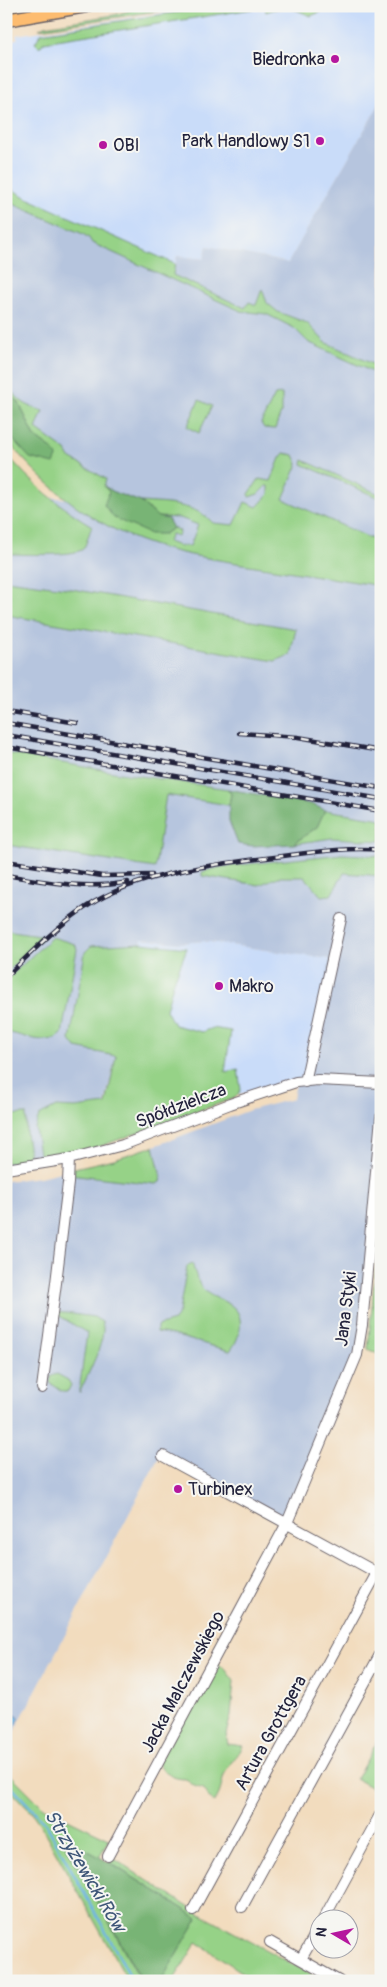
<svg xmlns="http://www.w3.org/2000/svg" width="387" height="1987" viewBox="0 0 387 1987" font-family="Pangolin,sans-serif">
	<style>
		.built { fill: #c9dcf9 }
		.industrial { fill: #b6c5de }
		.green { fill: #96d287; stroke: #5c7a61 }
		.forest { fill: #78b474; stroke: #4d6b58 }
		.water { fill: #70b4e6; stroke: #496b90 }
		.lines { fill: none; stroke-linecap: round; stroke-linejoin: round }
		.stream { stroke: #70b4e6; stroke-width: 2.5 }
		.minor-casing { stroke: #6b6369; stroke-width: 12 }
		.major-casing { stroke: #6b6369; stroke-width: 15 }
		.minor { stroke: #fff; stroke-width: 10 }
		.major { stroke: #fdbc6f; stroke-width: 12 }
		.rail-casing { stroke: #22223b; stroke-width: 4.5 }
		.rail { stroke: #f6f6f2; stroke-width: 2.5; stroke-dasharray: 8; stroke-linecap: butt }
		.poi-dot { fill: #b5179e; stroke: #f6f6f2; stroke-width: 2 }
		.labels { text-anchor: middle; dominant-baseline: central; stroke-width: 4; stroke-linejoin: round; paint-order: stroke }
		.poi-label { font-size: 18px; fill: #22223b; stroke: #f6f6f2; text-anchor: start }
		.street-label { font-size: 18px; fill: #22223b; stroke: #f6f6f2 }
		.water-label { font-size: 19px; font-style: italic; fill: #3d5577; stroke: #f6f6f2 }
	</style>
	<rect width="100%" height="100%" fill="#f6f6f2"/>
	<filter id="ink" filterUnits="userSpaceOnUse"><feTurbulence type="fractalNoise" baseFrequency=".02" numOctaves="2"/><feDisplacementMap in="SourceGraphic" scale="10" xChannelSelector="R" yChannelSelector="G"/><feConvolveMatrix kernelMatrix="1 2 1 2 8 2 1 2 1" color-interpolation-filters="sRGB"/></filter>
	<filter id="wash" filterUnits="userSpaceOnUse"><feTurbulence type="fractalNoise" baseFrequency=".0096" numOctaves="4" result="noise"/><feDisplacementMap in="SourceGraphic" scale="20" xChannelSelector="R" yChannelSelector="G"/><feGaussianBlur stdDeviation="1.12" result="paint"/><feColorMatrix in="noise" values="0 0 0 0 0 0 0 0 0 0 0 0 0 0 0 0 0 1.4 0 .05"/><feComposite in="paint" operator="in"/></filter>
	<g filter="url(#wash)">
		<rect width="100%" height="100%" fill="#f2dcbe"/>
		<path class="built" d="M208 6H373L381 12V101L288 263 207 246 204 259 177 256 175 266 6 190V44L18 38 16 35Z
			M142 939 180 943 203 941 331 959 305 1082 121 1116 104 1114Z"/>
		<path class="industrial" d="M381 101V1117L360 1341 287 1523 160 1455 6 1747V1181L40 1177 114 1159 160 1144 250 1110 293 1099 296 1082 305 1081 330 959 203 941 180 943 142 939 94 1153 6 1169V544L11 494 81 500 6 424V190L175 266 177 256 204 259 207 246 288 263Z"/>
		<path class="green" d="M146 6H190L39 29 44 26 114 15Z
			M219 6H322L320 12 311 16C291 8 288 4 266 12L265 7 44 42 41 46H38L35 43 41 33Z
			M6 186 27 198 175 264 173 275 245 308 249 302 256 305 262 289 267 303 278 312 307 323 325 342 381 368V376L308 342 294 328 266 314 241 311 221 302 92 243 89 238 83 234 6 201Z
			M9 391C14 393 15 395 19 399 25 405 34 408 43 411L36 429 66 451 70 458 106 479 104 486 109 492 164 534 173 528 180 531 178 536 171 534 168 542 179 546H190L198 525 180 518 158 517 141 502C166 504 195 503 213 523L234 525 245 502 257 507 269 494V486H266L258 494 249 497V494L259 479 271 481 280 458 284 453 294 455 298 464 283 499 381 543V586C337 579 293 572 249 565 213 559 175 554 141 541 87 521 42 483 6 439V432L11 438 53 450 35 437 18 401 12 397Z
			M282 394V410L275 429 264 428 261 423 275 395Z
			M199 400 212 406 199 433 187 427Z
			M6 453C31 483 59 506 92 526 89 533 87 542 84 548 78 557 19 554 6 554Z
			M303 460 381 495V499L302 464Z
			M6 580 66 588 296 629 290 655 275 661 6 615Z
			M6 753 119 773 228 789 231 794 229 805 166 795 155 868 6 845Z
			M325 810 381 819V841L332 838 293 844 317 827Z
			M342 854 381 856V876L344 873 331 895 321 896 305 877H278L259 885 202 876V872L221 867Z
			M6 930 45 936 6 973Z
			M52 937 75 944 77 949 62 1034C49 1047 22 1035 6 1032V980Z
			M141 943 187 948 173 984 166 1010 174 1025 202 1032 212 1028 231 1031 225 1072 238 1069 241 1090 235 1098 98 1147 45 1159 39 1154 35 1128 39 1116 56 1107 75 1108 106 1104 116 1056 76 1048 70 1040 85 952 91 946Z
			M26 1114V1132L29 1154 28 1158 24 1161 6 1163V1115Z
			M154 1146 161 1177 160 1182 156 1184 69 1174 70 1169 114 1159Z
			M381 1208V1356L368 1349Z
			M192 1263C195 1272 198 1285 205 1291 213 1298 224 1300 232 1306 247 1317 239 1340 230 1351L173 1335 157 1332V1326L174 1321 179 1312 187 1266Z
			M58 1312 94 1317 102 1322C108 1338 87 1375 80 1392H79L87 1333 58 1315Z
			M57 1374 68 1380 71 1385 68 1391H62L50 1383 51 1376Z
			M213 1661 225 1669 234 1681 231 1715 226 1734 228 1744 243 1746C238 1756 234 1758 229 1766 220 1777 224 1791 214 1802L207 1797 204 1789 194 1786 186 1779C172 1779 166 1774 158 1763Z
			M381 1735V1793L356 1779Z
			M6 1770 43 1807 109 1839 99 1857 62 1837 141 1981H128L41 1826 32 1813 6 1786Z
			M111 1857 193 1910 323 1981H255L197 1942 173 1981H161L198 1918 109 1862Z"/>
		<path class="forest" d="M6 387 12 397 18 401 35 437 53 450 57 457 54 464 30 458 6 432Z
			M104 486 116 493 141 502 158 517 168 519 173 528 164 534H150L114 518 104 505 109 492Z
			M228 789 311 804 325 810 317 827 293 844 253 846 238 844 229 821V805L231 794Z
			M61 1836 105 1860 198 1918 161 1981H142Z"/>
		<path class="water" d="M6 1710 20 1718 6 1741Z"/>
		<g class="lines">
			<path class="stream" d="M6 1781 46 1824 133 1981"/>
		</g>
	</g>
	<g filter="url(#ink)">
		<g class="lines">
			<g class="minor-casing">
				<path id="minor" d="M305 1082 341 919
					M6 1169 69 1159 123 1145 230 1104 296 1082 318 1080 381 1083
					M42 1388 56 1283 68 1183 69 1159
					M163 1456 381 1575
					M108 1856 287 1523 357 1355 362 1325 381 1117
					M242 1907 381 1653
					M193 1910 377 1573
					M323 1920 381 1813
					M270 1942 339 1981
					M301 1959 320 1926"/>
			</g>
			<g class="major-casing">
				<path id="major" d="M6 20 86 6"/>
			</g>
			<use href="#minor" class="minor"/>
			<use href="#major" class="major"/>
			<g class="rail-casing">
				<path id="rail" d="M6 711 77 723
					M6 723 381 788
					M239 733 298 737 381 751
					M6 735 381 799
					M6 747 381 811
					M6 861 102 876 152 875
					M6 875C47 882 87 890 128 882
					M6 977C32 952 57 926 86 907 139 872 221 863 283 856 315 852 348 847 381 850"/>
			</g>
			<use href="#rail" class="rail"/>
		</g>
	</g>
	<g class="poi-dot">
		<circle cx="335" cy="59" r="5"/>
		<circle cx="320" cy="141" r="5"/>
		<circle cx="103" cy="145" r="5"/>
		<circle cx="219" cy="986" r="5"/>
		<circle cx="178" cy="1489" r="5"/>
	</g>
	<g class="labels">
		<g class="poi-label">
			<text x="325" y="59" text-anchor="end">Biedronka</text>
			<text x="310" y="141" text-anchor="end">Park Handlowy S1</text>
			<text x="113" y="145">OBI</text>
			<text x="229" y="986">Makro</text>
			<text x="188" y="1489">Turbinex</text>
		</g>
		<g class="street-label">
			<text transform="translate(181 1106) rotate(-21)">Spółdzielcza</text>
			<text transform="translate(346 1309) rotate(-83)">Jana Styki</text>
			<text transform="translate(183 1682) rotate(-62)">Jacka Malczewskiego</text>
			<text transform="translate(271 1733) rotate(-61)">Artura Grottgera</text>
		</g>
		<g class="water-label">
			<text transform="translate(85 1871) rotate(59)">Strzyżewicki Rów</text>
		</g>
	</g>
	<rect width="387" height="1987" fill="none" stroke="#f6f6f2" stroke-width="25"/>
	<g transform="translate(334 1934) rotate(279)"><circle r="24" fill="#f6f6f2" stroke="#a1a1a9"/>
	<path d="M0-4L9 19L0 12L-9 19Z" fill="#b5179e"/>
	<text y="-8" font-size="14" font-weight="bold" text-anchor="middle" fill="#22223b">N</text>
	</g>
</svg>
